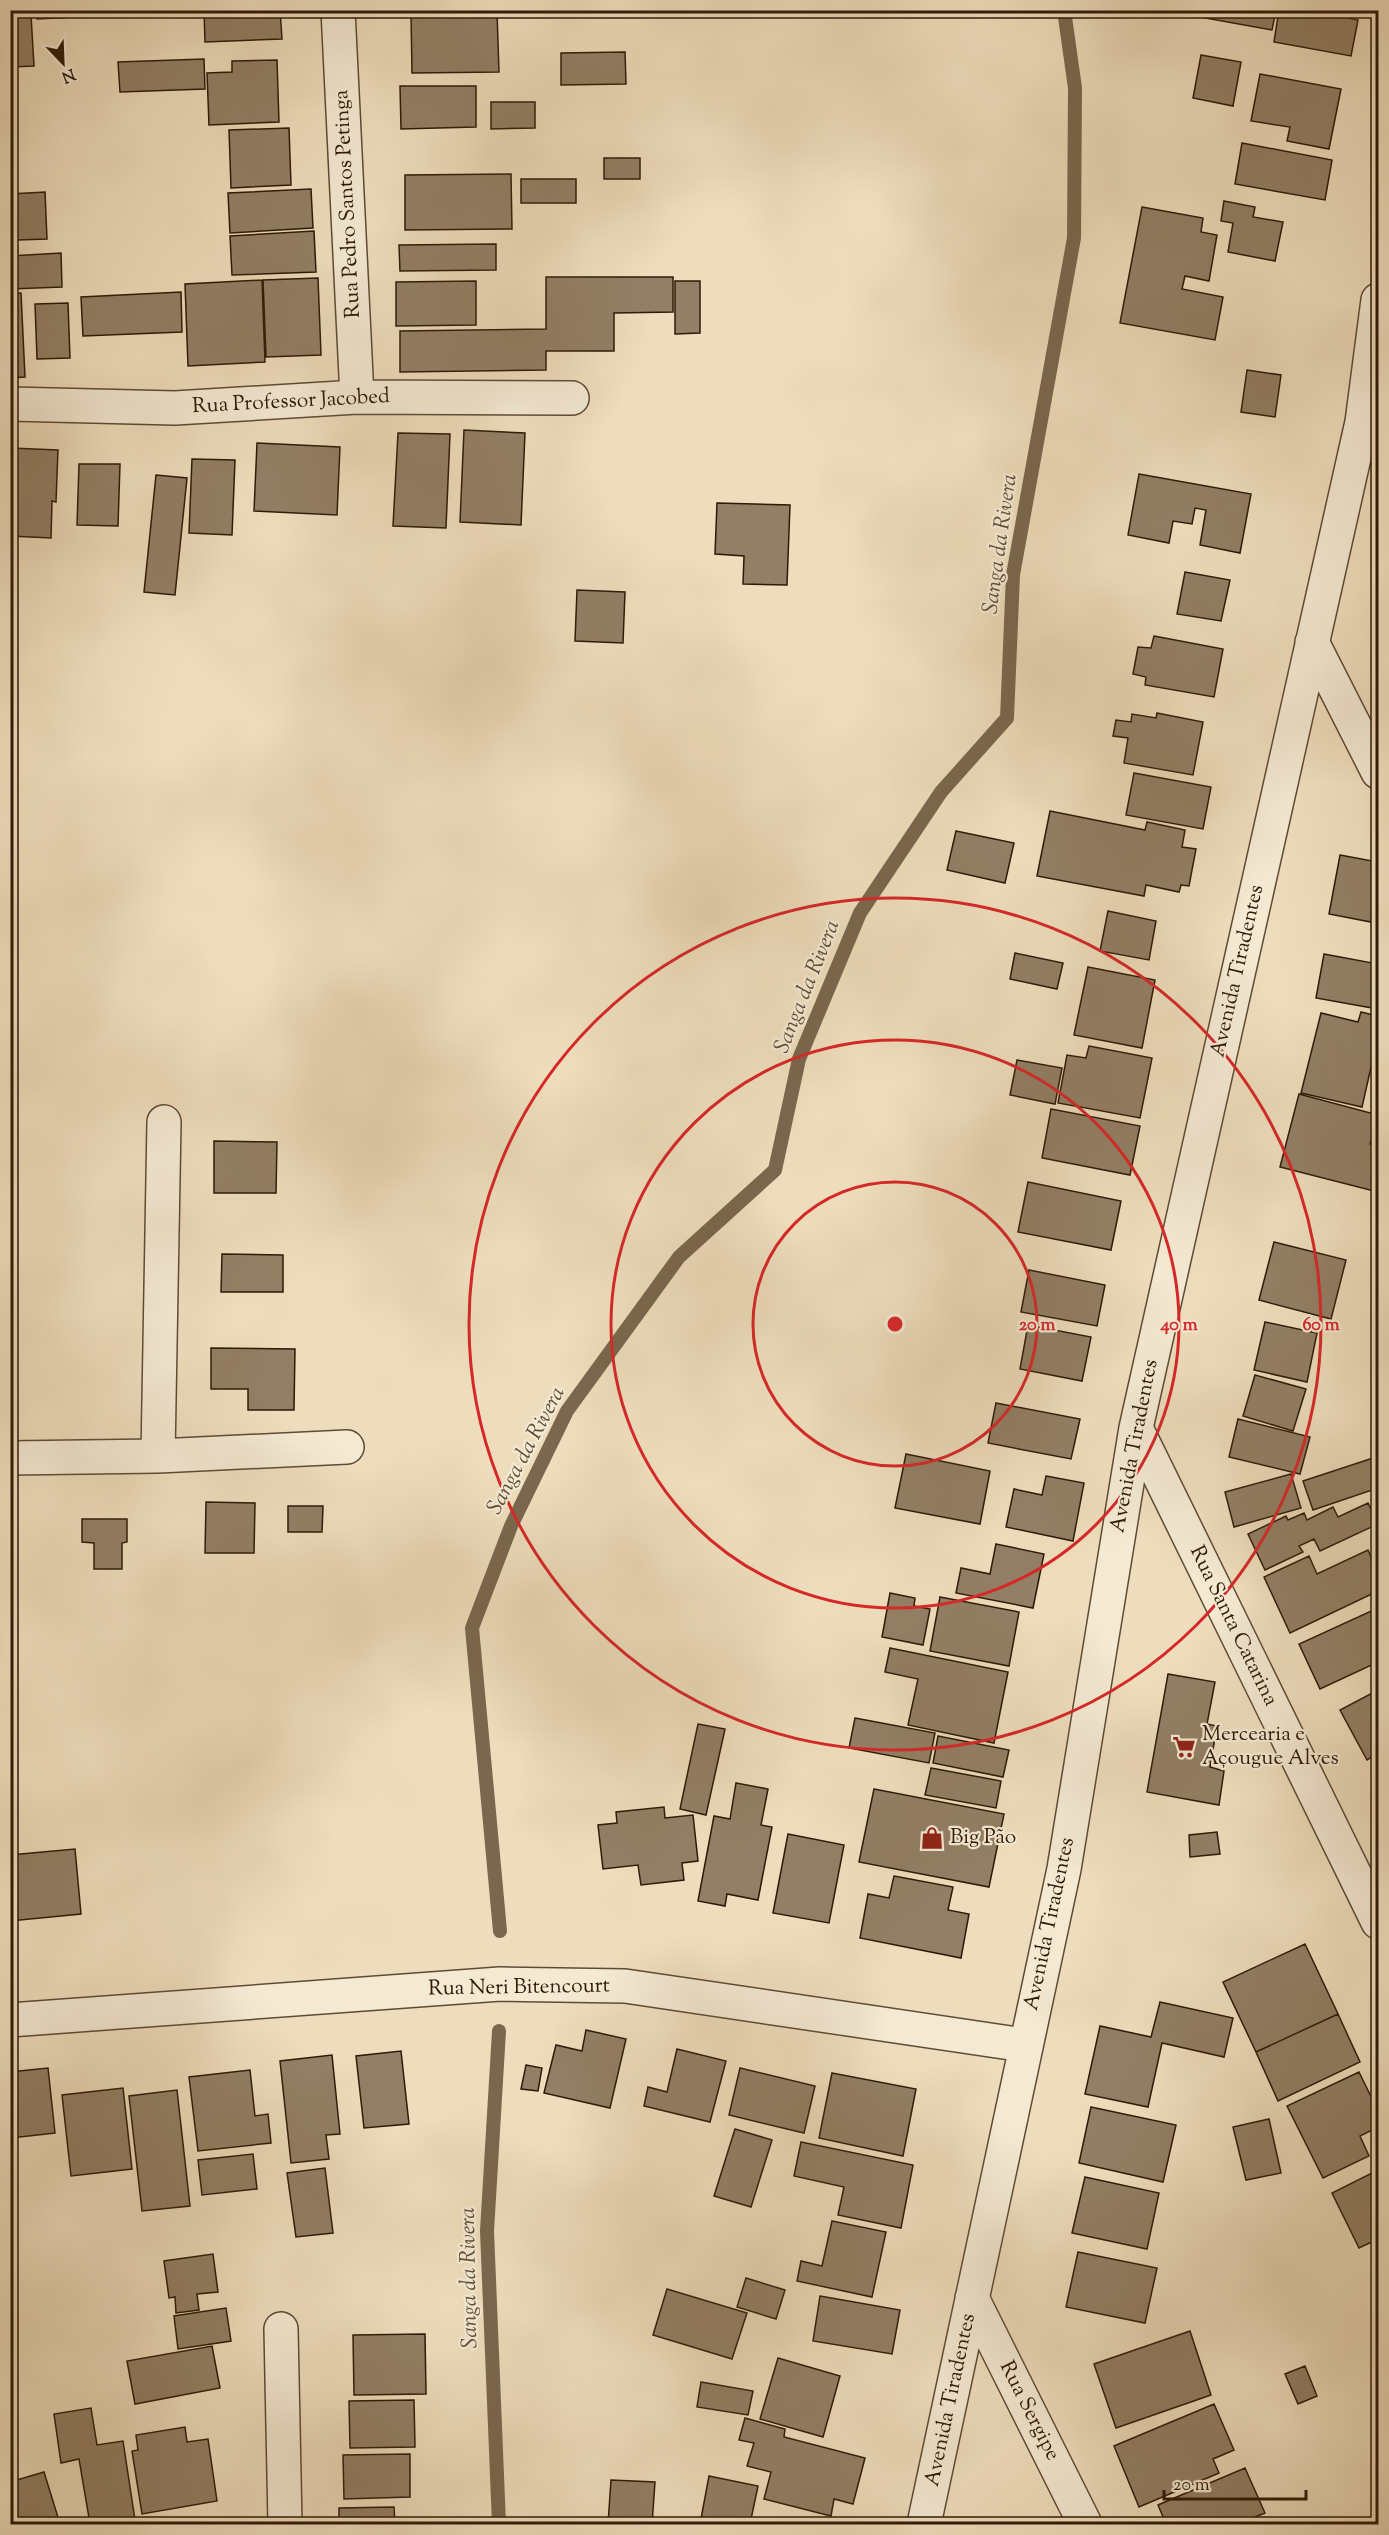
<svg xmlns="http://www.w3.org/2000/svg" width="1389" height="2535" viewBox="0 0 1389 2535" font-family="'Sorts Mill Goudy',serif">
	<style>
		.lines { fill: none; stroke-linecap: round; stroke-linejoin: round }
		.stream { stroke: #7a674e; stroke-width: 14 }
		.building { fill: #927f65; stroke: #2e1a07; stroke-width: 1.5 }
		.minor-casing { stroke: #5e4b34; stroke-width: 36 }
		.minor { stroke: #f4e9d3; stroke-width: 33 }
		.ring { fill: none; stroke: #d62828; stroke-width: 3 }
		.labels { text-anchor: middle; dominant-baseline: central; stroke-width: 4.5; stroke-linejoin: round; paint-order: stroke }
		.street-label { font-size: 21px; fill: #2e1a07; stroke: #f4e9d3 }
		.poi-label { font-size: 21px; fill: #2e1a07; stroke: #f4e9d3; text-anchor: start }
		.water-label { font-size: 22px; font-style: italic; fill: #614e37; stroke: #f4e9d3 }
		.centre { fill: #d62828; stroke: #f4e9d3; stroke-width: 3 }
		.ring-label { font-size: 18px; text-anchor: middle; font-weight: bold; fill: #d62828; stroke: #f4e9d3; stroke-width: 4.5; stroke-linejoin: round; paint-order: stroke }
	</style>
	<rect width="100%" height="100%" fill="#eeddbc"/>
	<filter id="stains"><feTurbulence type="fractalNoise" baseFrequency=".00333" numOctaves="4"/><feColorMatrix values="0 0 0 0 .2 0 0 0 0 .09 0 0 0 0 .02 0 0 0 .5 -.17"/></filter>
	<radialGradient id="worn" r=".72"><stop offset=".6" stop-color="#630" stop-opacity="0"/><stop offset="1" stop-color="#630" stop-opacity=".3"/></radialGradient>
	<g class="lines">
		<path class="stream" d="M500 1931 472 1628 511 1526 567 1411 679 1257 775 1170 799 1059 860 913 941 792 1007 718 1013 575 1074 238 1075 88 1064 10
			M499 2524 487 2231 499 2031"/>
	</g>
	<path class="building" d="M37 10H98V16L37 19Z
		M204 10H280L282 39 205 42Z
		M374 10H436L374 12Z
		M1195 10H1276L1272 30 1194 16Z
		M1279 10H1310L1358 20 1351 56 1274 42Z
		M497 12 499 72 412 73 411 14Z
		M31 15 34 66 10 67V16Z
		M625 52 626 84 561 85V53Z
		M1201 55 1241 62 1233 106 1193 98Z
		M204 59 205 89 120 92 118 62Z
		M277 60 279 122 209 125 207 73 232 72V61Z
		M1260 74 1341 89 1329 149 1287 141 1290 127 1251 121Z
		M400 86H476V127L401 129Z
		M491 102H535V128L491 129Z
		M289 128 291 185 231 188 229 130Z
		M1242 143 1332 160 1325 200 1235 184Z
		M604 158H640V179H604Z
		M511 174 512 229 405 230V175Z
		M521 179H576V203H521Z
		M311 189 313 228 230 233 228 193Z
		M45 192 47 239 17 240 18 252H10V194Z
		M1224 201 1255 207 1253 217 1283 222 1275 261 1228 252 1233 223 1221 221Z
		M1142 207 1203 218 1201 232 1217 235 1209 281 1185 276 1182 289 1223 297 1215 340 1120 323Z
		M314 231 316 272 232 275 230 236Z
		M496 244V270L400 271 399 245Z
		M61 253 62 287 10 289V256Z
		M546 277H673V312L614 313V351H546V370L400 372V331L546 329Z
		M318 278 321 355 266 357 263 280Z
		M262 280 265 362 188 366 185 284Z
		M476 281V325L396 326V282Z
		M675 281H700V333L675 334Z
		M181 292 182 332 83 336 81 297Z
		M21 293 25 377 10 378V294Z
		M68 303 70 358 37 359 35 304Z
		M1247 370 1281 375 1275 417 1241 412Z
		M464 430 525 433 521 525 460 522Z
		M398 433 450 434 446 528 393 526Z
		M257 443 340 447 337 515 254 511Z
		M10 448 58 450 56 502 52 501 51 538 10 536Z
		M192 459 235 460 232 535 189 533Z
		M79 464H120L118 526 77 525Z
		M1139 474 1251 494 1240 553 1200 545 1206 510 1195 508 1192 524 1173 521 1169 543 1128 535Z
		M156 475 187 478 175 595 144 592Z
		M717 503 790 505 787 585 743 584 744 556 715 554Z
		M1185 572 1230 580 1221 621 1177 614Z
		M577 590 625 592 623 643 575 641Z
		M1154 636 1223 649 1214 697 1145 685 1146 677 1133 674 1138 647 1151 648Z
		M1157 713 1203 722 1193 775 1124 763 1128 738 1113 736 1116 720 1131 722 1132 714 1156 718Z
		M1134 773 1211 787 1203 829 1126 815Z
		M1050 811 1145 830 1147 822 1185 830 1182 847 1196 849 1189 886 1181 885 1179 892 1146 885 1144 896 1037 876Z
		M956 831 1014 843 1005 883 947 870Z
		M1340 855 1378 862V882L1371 922 1329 914Z
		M1108 911 1156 921 1149 960 1100 951Z
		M1015 953 1063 963 1057 989 1010 979Z
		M1324 954 1378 964V1009L1316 998Z
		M1088 967 1155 980 1142 1048 1074 1035Z
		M1361 1012 1378 1016V1065L1372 1063 1362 1107 1301 1093 1321 1013 1358 1022Z
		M1089 1046 1152 1058 1140 1118 1058 1103 1067 1055 1086 1058Z
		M1017 1060 1062 1068 1055 1104 1010 1095Z
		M1299 1094 1378 1115 1370 1144 1378 1146V1192L1280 1167Z
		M1051 1109 1140 1126 1130 1175 1042 1158Z
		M214 1141 277 1142 276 1193H214Z
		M1028 1182 1121 1201 1111 1250 1018 1232Z
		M1274 1242 1346 1260 1331 1319 1259 1300Z
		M222 1254 283 1255V1292H221Z
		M1029 1270 1105 1285 1097 1326 1021 1312Z
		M1265 1322 1317 1333 1307 1382 1254 1370Z
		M1028 1325 1091 1337 1082 1381 1020 1369Z
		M211 1348 295 1349 294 1410H248V1389H211Z
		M1255 1375 1306 1389 1293 1431 1243 1416Z
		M996 1403 1080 1419 1071 1459 988 1443Z
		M1238 1419 1310 1437 1300 1474 1229 1457Z
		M906 1454 990 1471 980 1524 895 1508Z
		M1373 1458 1378 1474V1488L1313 1510 1303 1481Z
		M1291 1474 1301 1508 1234 1527 1225 1492Z
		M1046 1476 1084 1483 1073 1541 1006 1527 1014 1489 1042 1495Z
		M206 1502 255 1503 254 1553H205Z
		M1368 1503 1378 1524 1320 1551 1314 1539 1299 1546 1303 1552 1265 1570 1248 1534 1286 1516 1288 1520 1304 1513 1307 1520 1333 1507 1338 1517Z
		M288 1506H323L322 1532H288Z
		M82 1519H127V1542L122 1543V1569H94V1543L82 1542Z
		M996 1544 1044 1554 1033 1608 956 1593 961 1568 990 1574Z
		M1368 1550 1378 1573V1591L1290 1633 1264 1577 1309 1556 1317 1574Z
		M890 1593 915 1598 914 1606 930 1609 923 1645 882 1637Z
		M940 1597 1019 1612 1009 1666 930 1651Z
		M1378 1608V1662L1320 1689 1299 1644Z
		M890 1648 1008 1672 994 1743 908 1725 918 1679 885 1672Z
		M1168 1674 1215 1682 1207 1724 1217 1726 1210 1767 1224 1771 1219 1805 1147 1792Z
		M1378 1690V1753L1367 1760 1340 1710Z
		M855 1718 935 1733 929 1763 849 1748Z
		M698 1724 725 1729 706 1815 680 1809Z
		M938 1736 1009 1750 1003 1777 933 1763Z
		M931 1768 1001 1781 996 1808 925 1795Z
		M736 1783 768 1789 761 1825 772 1827 758 1900 727 1894 725 1906 698 1901 714 1816 730 1819Z
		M874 1789 1004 1814 989 1887 859 1862Z
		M664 1807 665 1818 693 1815 698 1861 682 1863 684 1880 641 1885 638 1865 603 1869 598 1825 617 1823 616 1812Z
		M1217 1832 1220 1854 1190 1857 1189 1835Z
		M788 1834 844 1845 829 1923 773 1913Z
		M75 1849 81 1914 10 1921V1855Z
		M894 1876 953 1887 948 1910 969 1914 961 1958 860 1938 868 1894 889 1898Z
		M1305 1944 1338 2014 1256 2052 1223 1982Z
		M1160 2002 1233 2018 1224 2057 1162 2043 1148 2107 1085 2094 1100 2026 1151 2037Z
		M1338 2014 1360 2062 1278 2101 1256 2052Z
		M586 2030 626 2039 610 2108 544 2093 556 2045 582 2051Z
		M677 2049 726 2061 710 2122 644 2106 648 2087 667 2092Z
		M401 2051 409 2124 364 2128 356 2056Z
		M332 2055 340 2134 326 2135 329 2159 291 2163 280 2061Z
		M526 2065 542 2068 538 2091 521 2089Z
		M48 2068 55 2133 11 2138 10 2072Z
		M740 2068 815 2086 804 2133 729 2115Z
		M250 2070 255 2116 268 2114 271 2143 198 2151 189 2077Z
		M1359 2072 1378 2111V2127L1360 2136 1369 2156 1323 2178 1287 2106Z
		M832 2073 916 2089 903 2156 819 2138Z
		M123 2088 132 2169 71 2176 62 2095Z
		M177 2090 190 2206 142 2211 129 2096Z
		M1091 2107 1176 2125 1163 2182 1079 2163Z
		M1269 2119 1281 2173 1246 2180 1233 2127Z
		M735 2129 772 2140 751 2207 714 2196Z
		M801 2142 913 2165 901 2228 838 2215 844 2187 794 2176Z
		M253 2154 257 2189 202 2195 198 2160Z
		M325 2168 333 2233 296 2237 287 2173Z
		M1378 2170V2239L1359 2248 1332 2193Z
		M1085 2177 1159 2193 1147 2249 1072 2233Z
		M832 2221 886 2232 872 2297 797 2281 801 2261 822 2266Z
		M1078 2252 1157 2268 1145 2323 1066 2307Z
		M213 2254 218 2292 197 2294 199 2310 176 2313 175 2297 169 2298 164 2261Z
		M746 2278 785 2290 776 2319 737 2307Z
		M667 2289 747 2313 732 2359 653 2335Z
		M820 2296 900 2310 892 2354 813 2341Z
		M226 2308 231 2341 178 2349 174 2316Z
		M1190 2331 1211 2395 1116 2428 1094 2364Z
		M425 2334 426 2394 354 2395 353 2335Z
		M212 2346 220 2388 135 2404 127 2361Z
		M778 2358 840 2376 823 2437 760 2419Z
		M1305 2366 1317 2396 1298 2404 1285 2374Z
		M701 2382 753 2391 748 2415 697 2407Z
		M414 2400 415 2447 350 2448 349 2401Z
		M1214 2404 1234 2450 1213 2459 1219 2473 1139 2507 1114 2446Z
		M91 2408 97 2445 123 2441 135 2520 90 2524 79 2459 61 2463 54 2414Z
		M745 2418 785 2429 784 2437 865 2458 853 2504 834 2499 831 2516 764 2499 771 2472 747 2466 754 2443 739 2440Z
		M185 2427 187 2442 208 2439 217 2501 142 2514 132 2451 138 2450 136 2435Z
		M410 2454V2497L344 2499 343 2455Z
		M1245 2468 1265 2513 1238 2524H1166L1158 2505Z
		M44 2472 60 2524H10V2482Z
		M709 2476 758 2486 750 2524H700Z
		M611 2480 655 2482 652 2524H608Z
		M394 2507 395 2524H339V2508Z"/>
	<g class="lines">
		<g class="minor-casing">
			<path id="minor" d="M338 10 357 397
				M10 404 175 408 357 397 572 398
				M1312 642 1378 772
				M1136 1428 1378 1922
				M158 1456 164 1122
				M10 1458 158 1456 347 1447
				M10 2020 500 1984 625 1986 1024 2045
				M972 2298 1085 2524
				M281 2329 285 2524
				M924 2524 1064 1869 1136 1428 1362 422 1378 300"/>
		</g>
		<use href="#minor" class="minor"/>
	</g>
	<g class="ring">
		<circle cx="895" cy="1324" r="142"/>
		<circle cx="895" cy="1324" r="284"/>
		<circle cx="895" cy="1324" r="426"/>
	</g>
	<defs>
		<g id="supermarket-bare" transform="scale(1.8)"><path d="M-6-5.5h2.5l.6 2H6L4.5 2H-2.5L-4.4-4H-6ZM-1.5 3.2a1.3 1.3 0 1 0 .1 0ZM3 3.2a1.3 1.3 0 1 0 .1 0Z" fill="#8f2418" stroke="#f4e9d3" stroke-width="2.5" paint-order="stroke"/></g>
		<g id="shop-bare" transform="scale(1.8)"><path d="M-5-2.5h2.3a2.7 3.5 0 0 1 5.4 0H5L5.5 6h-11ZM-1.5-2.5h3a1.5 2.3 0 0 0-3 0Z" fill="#8f2418" stroke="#f4e9d3" stroke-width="2.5" paint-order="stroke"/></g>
	</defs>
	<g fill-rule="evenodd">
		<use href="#supermarket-bare" x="1184" y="1747"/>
		<use href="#shop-bare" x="932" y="1838"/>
	</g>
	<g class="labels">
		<g class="street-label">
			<text transform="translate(348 204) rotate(-93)">Rua Pedro Santos Petinga</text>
			<text transform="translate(291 402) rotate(-3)">Rua Professor Jacobed</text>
			<text transform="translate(1238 971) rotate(-77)">Avenida Tiradentes</text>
			<text transform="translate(1135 1446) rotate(-79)">Avenida Tiradentes</text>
			<text transform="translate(1233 1626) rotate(64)">Rua Santa Catarina</text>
			<text transform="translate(1050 1924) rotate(-78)">Avenida Tiradentes</text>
			<text transform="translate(519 1988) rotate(-1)">Rua Neri Bitencourt</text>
			<text transform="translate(951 2400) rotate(-78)">Avenida Tiradentes</text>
			<text transform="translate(1029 2411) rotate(63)">Rua Sergipe</text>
		</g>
		<g class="poi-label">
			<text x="1202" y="1735">Mercearia e<tspan x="1202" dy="24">Açougue Alves</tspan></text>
			<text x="950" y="1838">Big Pão</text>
		</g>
		<g class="water-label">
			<text transform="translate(1001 544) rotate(-82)">Sanga da Rivera</text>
			<text transform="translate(808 987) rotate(-68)">Sanga da Rivera</text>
			<text transform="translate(527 1451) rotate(-62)">Sanga da Rivera</text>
			<text transform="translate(470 2278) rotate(-91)">Sanga da Rivera</text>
		</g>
	</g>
	<circle cx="895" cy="1324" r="9" class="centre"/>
	<g class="ring-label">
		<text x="1037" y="1330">20 m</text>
		<text x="1179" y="1330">40 m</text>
		<text x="1321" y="1330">60 m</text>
	</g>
	<rect width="1389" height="2535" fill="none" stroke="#eeddbc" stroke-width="36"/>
	<rect x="12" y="12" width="1365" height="2511" fill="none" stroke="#2e1a07" stroke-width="3"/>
	<rect x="18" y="18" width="1353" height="2499" fill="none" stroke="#2e1a07" stroke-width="1.5"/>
	<g transform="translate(63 63) rotate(157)" stroke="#f4e9d3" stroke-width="4.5" paint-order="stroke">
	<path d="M0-4.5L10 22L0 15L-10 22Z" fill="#2e1a07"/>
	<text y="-9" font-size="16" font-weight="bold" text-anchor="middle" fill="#2e1a07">N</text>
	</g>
	<path d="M1164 2490v9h142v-9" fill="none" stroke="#2e1a07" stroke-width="3"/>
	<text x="1173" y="2490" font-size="18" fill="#2e1a07" stroke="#f4e9d3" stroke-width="4.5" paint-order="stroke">20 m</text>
	<rect width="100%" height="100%" filter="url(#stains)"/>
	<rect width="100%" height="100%" fill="url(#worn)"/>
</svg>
